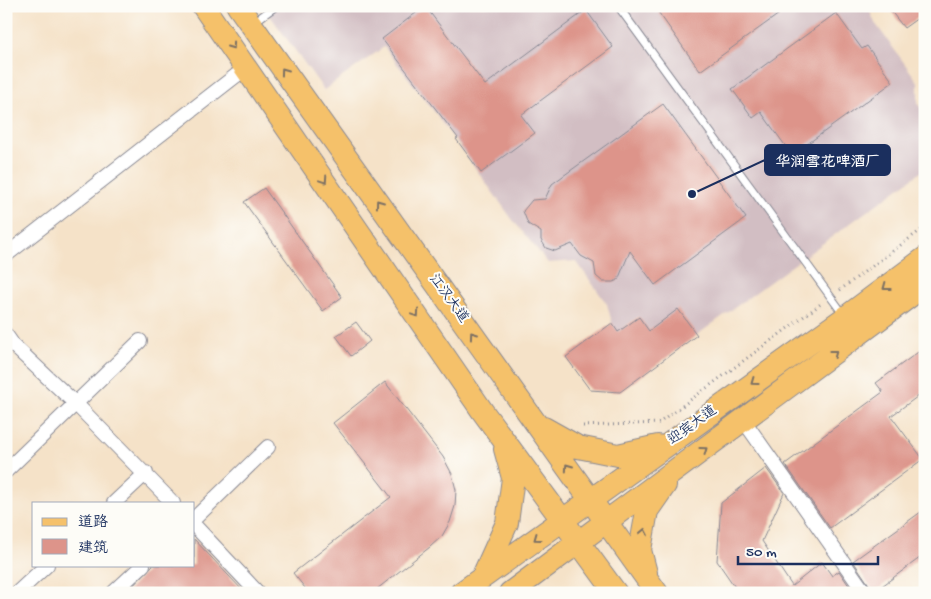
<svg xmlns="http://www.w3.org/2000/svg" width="931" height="599" viewBox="0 0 931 599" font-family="'Gochi Hand','LXGW WenKai TC',sans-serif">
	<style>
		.industrial { fill: #d2bec3 }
		.building { fill: #dd948a }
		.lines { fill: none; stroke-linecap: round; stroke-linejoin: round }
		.service-casing { stroke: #888893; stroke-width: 9 }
		.minor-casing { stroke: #888893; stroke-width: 16 }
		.primary-casing { stroke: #888893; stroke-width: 24 }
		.path { stroke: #888893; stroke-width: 3; stroke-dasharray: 1 4; stroke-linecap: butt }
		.service { stroke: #fff; stroke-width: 7 }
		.minor { stroke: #fff; stroke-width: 14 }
		.primary { stroke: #f5c16b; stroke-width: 22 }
		.oneway { stroke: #7d7164 }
		.labels { text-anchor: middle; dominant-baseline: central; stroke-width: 4; stroke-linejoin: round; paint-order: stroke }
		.street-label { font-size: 14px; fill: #1b2f5e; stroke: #fdfcf7 }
		.leader { fill: none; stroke: #1b2f5e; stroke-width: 2 }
		.callout-dot { fill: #1b2f5e; stroke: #fdfcf7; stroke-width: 2 }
		.callout { fill: #1b2f5e; stroke: #1b2f5e; stroke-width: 2 }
		.callout-label { font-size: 15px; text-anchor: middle; font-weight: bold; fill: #fff }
	</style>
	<rect width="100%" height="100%" fill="#fdfcf7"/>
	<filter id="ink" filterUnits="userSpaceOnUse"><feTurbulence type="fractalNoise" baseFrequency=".02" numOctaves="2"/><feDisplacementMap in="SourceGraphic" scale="10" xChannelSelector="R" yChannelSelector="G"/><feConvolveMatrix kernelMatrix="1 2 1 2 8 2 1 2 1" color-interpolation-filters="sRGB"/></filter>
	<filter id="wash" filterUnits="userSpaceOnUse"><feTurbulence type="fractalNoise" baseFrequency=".0096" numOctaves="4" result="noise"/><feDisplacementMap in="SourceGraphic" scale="20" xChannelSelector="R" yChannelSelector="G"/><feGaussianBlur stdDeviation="1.12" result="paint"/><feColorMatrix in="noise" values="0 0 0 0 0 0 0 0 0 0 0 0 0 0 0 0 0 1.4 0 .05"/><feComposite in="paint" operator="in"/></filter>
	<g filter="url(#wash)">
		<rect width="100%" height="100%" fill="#f5e2c8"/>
		<path class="industrial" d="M263 6H868L875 23 918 82V103L925 113V169L697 335 678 309 649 331 638 317 618 332 612 323 607 304 576 261 548 263 512 219 437 115 384 47 324 90Z"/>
		<g id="blocks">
			<path class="building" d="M425 6 485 85 586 10 613 47 521 115 535 133 481 173 456 139 458 138 382 39Z
				M654 6H790L700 71Z
				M887 6H925V13L904 28Z
				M836 13 862 49 867 46 893 82 792 155 761 112 753 118 732 89Z
				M663 104 746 218 655 285 630 251 618 280 613 282H603L596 276 594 263 581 256 572 244 555 251 546 248 541 240V232L528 224 523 211 532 200 545 199 552 184Z
				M264 188 342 297 323 311 244 202Z
				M678 309 697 335 620 392 590 390 566 357 612 323 618 332 639 317 649 331Z
				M356 322 370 341 351 356 336 336Z
				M925 347V391L891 416 923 459 830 528 785 464 883 392 876 383Z
				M385 382 443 457 452 474 456 490 455 506 450 522 442 536 430 547 372 593H309L293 573 391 497 333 423Z
				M766 468 784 493 762 541 792 586 822 562 832 576 839 571 854 593H739L717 561 721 503Z
				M925 509V554L874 592 853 561Z
				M194 539 245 593H126L153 565H194Z"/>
		</g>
	</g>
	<g filter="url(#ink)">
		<use href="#blocks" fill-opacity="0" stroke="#888893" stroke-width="1"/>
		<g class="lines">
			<g class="service-casing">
				<path id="service" d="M618 6 844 315
					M254 22 276 6"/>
			</g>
			<g class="minor-casing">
				<path id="minor" d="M6 255 247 67
					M6 335 13 345 76 404 173 503
					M744 421 865 593
					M6 471 140 341
					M114 503 146 473
					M194 519 268 447
					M194 525 258 593
					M17 593 47 565
					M113 593 143 565"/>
			</g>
			<g class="primary-casing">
				<path id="primary" d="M203 6 483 412 616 593
					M238 6 657 593
					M544 428 578 447 618 455 658 446
					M646 573 640 550 647 511 665 485
					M483 576 507 523 513 478 505 449
					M461 593 846 317 925 258
					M510 593 925 285"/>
			</g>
			<path class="path" d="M840 290 925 227
				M583 426 659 423 822 303"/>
			<use href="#service" class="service"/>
			<use href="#minor" class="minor"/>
			<use href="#primary" class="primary"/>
		</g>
		<defs><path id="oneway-chevron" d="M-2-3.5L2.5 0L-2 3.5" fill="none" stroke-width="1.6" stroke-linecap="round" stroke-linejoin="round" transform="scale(1.25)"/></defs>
		<g class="oneway">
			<use href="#oneway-chevron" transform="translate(232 46) rotate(54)"/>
			<use href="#oneway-chevron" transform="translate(284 71) rotate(-126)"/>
			<use href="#oneway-chevron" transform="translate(324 180) rotate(56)"/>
			<use href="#oneway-chevron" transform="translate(379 203) rotate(-126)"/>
			<use href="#oneway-chevron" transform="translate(886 287) rotate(143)"/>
			<use href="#oneway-chevron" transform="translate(416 314) rotate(56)"/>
			<use href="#oneway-chevron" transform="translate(473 335) rotate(-126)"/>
			<use href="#oneway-chevron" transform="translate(834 353) rotate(-37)"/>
			<use href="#oneway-chevron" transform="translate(754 382) rotate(144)"/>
			<use href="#oneway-chevron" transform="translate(704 450) rotate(-36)"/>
			<use href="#oneway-chevron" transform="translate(568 467) rotate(-125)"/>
			<use href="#oneway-chevron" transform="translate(644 532) rotate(-79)"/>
			<use href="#oneway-chevron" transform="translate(537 538) rotate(144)"/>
		</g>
	</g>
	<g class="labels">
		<g class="street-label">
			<text transform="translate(448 299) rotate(54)">江汉大道</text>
			<text transform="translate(693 426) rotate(-36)">迎宾大道</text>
		</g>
	</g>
	<path class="leader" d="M692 194L765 160"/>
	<circle class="callout-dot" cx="692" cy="194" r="5"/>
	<rect class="callout" x="765" y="145" width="125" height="30" rx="5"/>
	<g class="callout-label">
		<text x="828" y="166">华润雪花啤酒厂</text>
	</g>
	<rect width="931" height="599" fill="none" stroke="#fdfcf7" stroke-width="25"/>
	<rect x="32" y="502" width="162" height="65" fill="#fdfcf7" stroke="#a3aaba"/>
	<rect x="42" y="518" width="25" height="8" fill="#f5c16b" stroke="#a3aaba"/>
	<text x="78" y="526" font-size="15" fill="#1b2f5e">道路</text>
	<rect x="42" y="539" width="25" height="15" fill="#dd948a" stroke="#a3aaba"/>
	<text x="78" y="552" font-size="15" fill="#1b2f5e">建筑</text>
	<path d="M738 556v8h140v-8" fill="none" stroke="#1b2f5e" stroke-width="2.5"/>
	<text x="746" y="556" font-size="15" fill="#1b2f5e" stroke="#fdfcf7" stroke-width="4" paint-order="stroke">50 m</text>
</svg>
